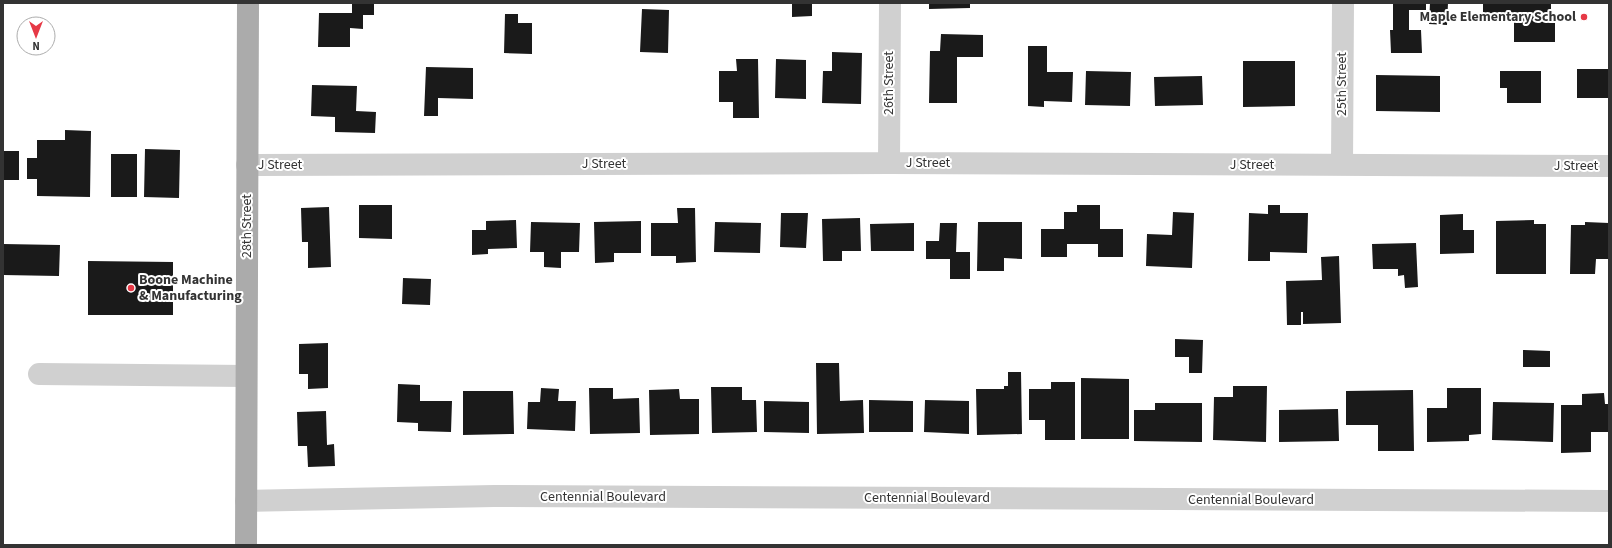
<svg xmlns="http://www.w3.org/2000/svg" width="1612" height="548" viewBox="0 0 1612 548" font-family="'Source Sans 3',sans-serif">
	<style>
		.building { fill: #1a1a1a }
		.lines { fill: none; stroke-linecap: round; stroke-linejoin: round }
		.minor { stroke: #d0d0d0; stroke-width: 22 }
		.major { stroke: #ababab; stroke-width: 22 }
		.poi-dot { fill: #e63946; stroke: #fff; stroke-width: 1.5 }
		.labels { text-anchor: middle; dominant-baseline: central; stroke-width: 4; stroke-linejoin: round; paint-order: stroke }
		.poi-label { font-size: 14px; font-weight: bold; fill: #333; stroke: #fff; text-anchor: end }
		.street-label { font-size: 14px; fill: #333; stroke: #fff }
	</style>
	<rect width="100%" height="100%" fill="#fff"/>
	<path class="building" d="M352 3H374V15H363V29L350 28V47H318L319 13H352Z
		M792 3H812V16L792 17Z
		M929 3H970V8L929 9Z
		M1393 3H1426V10H1409V30H1421L1422 53H1391L1390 30H1393Z
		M1430 3H1448L1447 25 1429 24Z
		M1483 3H1551V18H1555V42H1514V17H1483Z
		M642 9 669 10 668 53 640 52Z
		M505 14H518V23H532V54L504 53Z
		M941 34 983 35V57H957V103H929L930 51H940Z
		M1028 46H1047V72H1073L1072 102 1044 101V107L1028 106Z
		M832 52 862 53 861 104 822 103 823 71H832Z
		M736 59H758L759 118H733V102H719V71H737Z
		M776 59 806 60V99L775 98Z
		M1243 61H1295V106L1243 107Z
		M426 67 473 68V99L438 98V116H424Z
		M1577 69H1609V98H1577Z
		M1086 71 1131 72 1130 106 1085 105Z
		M1500 71H1541V103H1507V88H1500Z
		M1376 75 1440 76V112L1376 111Z
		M1202 76 1203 105 1155 106 1154 77Z
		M312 85 357 86 356 111 376 112 375 133 335 132V117L311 116Z
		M65 130 91 131 90 197 37 196V179H27V158H37V140H65Z
		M145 149 180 150 179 198 144 197Z
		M3 151H19V180H3Z
		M111 154H137V197H111Z
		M359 205H392V239L359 238Z
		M1077 205H1100V229H1123V257H1098V244H1067V257H1041V229H1064V212H1077Z
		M1268 205H1280V213H1308L1307 253 1270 252V261H1248L1249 213 1268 214Z
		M329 207 331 267 308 268V242H302L301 208Z
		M677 208H695L696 262 676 263V256H651V223H678Z
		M1173 212 1194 213 1192 268 1146 266 1147 234 1172 235Z
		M781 213H808L806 248 780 247Z
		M1463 214V230H1474V253L1440 254V215Z
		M860 218 861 251H842V261H823L822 219Z
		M516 220 517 248 488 249V254L472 255V230H486V221Z
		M1534 220V224H1546V274H1496V221Z
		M641 221V253H614V262L595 263 594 222Z
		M531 222 580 223 579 252H561V268L544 267V252H530Z
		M715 222 761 223 760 253 714 252Z
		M978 222H1022V259L1004 258V271H977Z
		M1585 222 1609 223V259H1596L1595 274H1570L1571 225H1585Z
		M914 223V251H871L870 224Z
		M940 223H957L956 252H970V279H950V259H926V241H939Z
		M1416 243 1418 287 1405 288 1404 275 1398 276V269H1373L1372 244Z
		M3 244 60 245 59 276 3 275Z
		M1339 256 1341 323 1303 324V312H1301V325H1287L1286 281 1322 280 1321 257Z
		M88 261 173 262V315H88Z
		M403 278 431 279 430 305 402 304Z
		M1175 339 1203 340 1202 373H1189V357H1175Z
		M328 343V388L308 389V374H299V344Z
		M1523 350 1550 351V367H1523Z
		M816 363H839L840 401 863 400 864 433 817 434Z
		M1008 372H1021L1022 434 977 435 976 389H1004V386H1008Z
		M1081 378 1129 379V439H1081Z
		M1051 382H1075V440H1045V420H1029V389H1051Z
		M398 384 420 385V401H452L451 432 418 431V423L397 422Z
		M1233 386H1267L1266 442 1213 440 1214 397H1233Z
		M711 387H742V400H756L757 432 712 433Z
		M541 388 559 389 558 401H576L575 431 527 429 528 402H540Z
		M589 388H613V399L639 398 640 433 590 434Z
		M1447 388H1481V434L1469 435V441L1427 442V408H1447Z
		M679 389 680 399H699V434L650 435 649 390Z
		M1413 390 1414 451H1378V425H1346V391Z
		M463 391H513L514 434 463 435Z
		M1604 393 1605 404H1609V432H1591V452L1561 453V405H1582V394Z
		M869 400 913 401V432H869Z
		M925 400 969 401V434L924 432Z
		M764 401 809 402V433L764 432Z
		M1493 402 1554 403 1553 442 1492 440Z
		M1155 403H1202V442L1134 441V410H1155Z
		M1338 409 1339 441 1279 442V410Z
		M326 411 327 445 334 444 335 466 308 467 307 446H298L297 412Z"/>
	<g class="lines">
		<path class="minor" d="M889 163 890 3
			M247 165 889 163 1609 166
			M1342 165 1343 3
			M39 374 246 376
			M246 501 494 496 1609 501"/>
		<path class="major" d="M246 545 248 3"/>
	</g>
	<g class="poi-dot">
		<circle cx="1584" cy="17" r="4"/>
		<circle cx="131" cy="288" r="4"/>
	</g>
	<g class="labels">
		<g class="poi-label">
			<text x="1576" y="17">Maple Elementary School</text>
			<text x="139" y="280" text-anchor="start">Boone Machine<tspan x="139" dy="16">&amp; Manufacturing</tspan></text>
		</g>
		<g class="street-label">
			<text transform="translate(889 83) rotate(-90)">26th Street</text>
			<text transform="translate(1342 84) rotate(-90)">25th Street</text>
			<text x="928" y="163">J Street</text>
			<text x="604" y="164">J Street</text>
			<text x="280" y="165">J Street</text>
			<text x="1252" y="165">J Street</text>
			<text x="1576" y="166">J Street</text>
			<text transform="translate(247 226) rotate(-90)">28th Street</text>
			<text x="603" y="497">Centennial Boulevard</text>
			<text x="927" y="498">Centennial Boulevard</text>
			<text x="1251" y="500">Centennial Boulevard</text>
		</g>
	</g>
	<rect width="1612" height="548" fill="none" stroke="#333333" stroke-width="8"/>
	<g transform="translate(36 36) rotate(180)"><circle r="19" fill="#ffffff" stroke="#adadad"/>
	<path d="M0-3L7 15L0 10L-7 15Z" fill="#e63946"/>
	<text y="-6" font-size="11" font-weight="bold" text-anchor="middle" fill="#333333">N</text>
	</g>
</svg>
